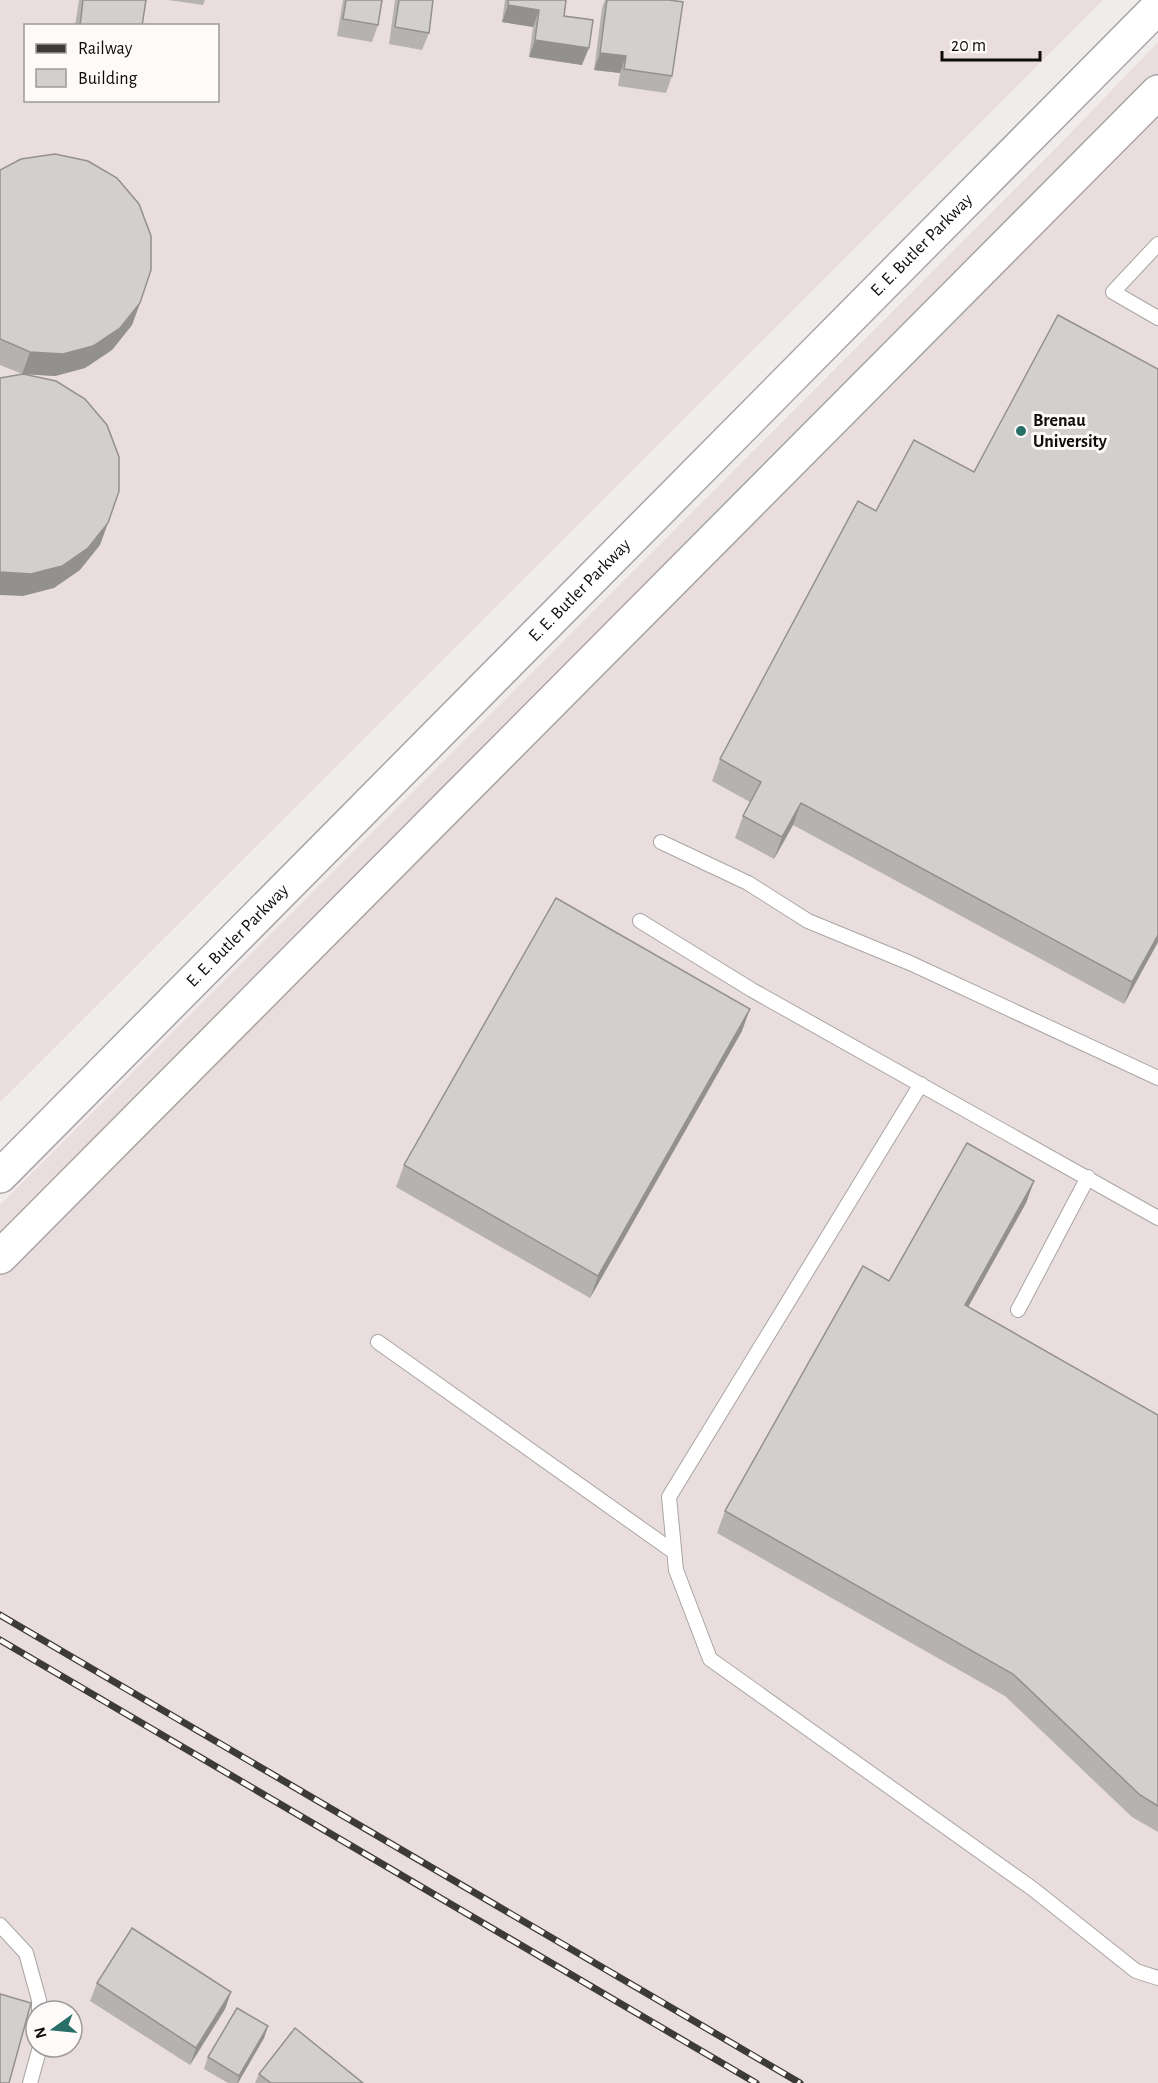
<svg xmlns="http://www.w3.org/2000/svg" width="1158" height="2083" viewBox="0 0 1158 2083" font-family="'Alegreya Sans',sans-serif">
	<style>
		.built { fill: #eadddd; fill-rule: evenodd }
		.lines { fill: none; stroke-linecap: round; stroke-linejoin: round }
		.lane-casing { stroke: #a9a5a5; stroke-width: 16 }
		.highway-casing { stroke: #a9a5a5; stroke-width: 36 }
		.lane { stroke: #fff; stroke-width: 14 }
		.highway { stroke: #fff; stroke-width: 33 }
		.rail-casing { stroke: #3d3b3a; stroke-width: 7 }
		.rail { stroke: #fdfaf9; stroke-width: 4.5; stroke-dasharray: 14; stroke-linecap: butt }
		.wall { fill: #b5b2b1 }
		.shaded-wall { fill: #939190 }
		.building { fill: #d2cfce; stroke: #939190; stroke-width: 1.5 }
		.poi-dot { fill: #276f67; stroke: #fdfaf9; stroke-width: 2 }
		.labels { text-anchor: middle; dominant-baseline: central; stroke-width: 6; stroke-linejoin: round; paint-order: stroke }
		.street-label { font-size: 18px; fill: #0d0c0b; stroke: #fdfaf9 }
		.poi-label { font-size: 18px; font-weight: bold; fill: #0d0c0b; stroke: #fdfaf9; text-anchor: start }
	</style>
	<rect width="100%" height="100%" fill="#f0ecec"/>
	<path class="built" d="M0 0H1103L0 1102ZM26 26H218V100H26Z
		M1158 42V2083H0V1205L1064 140ZM36 2011H72V2047H36Z"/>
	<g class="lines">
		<g class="lane-casing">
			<path id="lane" d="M1158 244 1113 292 1158 318
				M661 842 748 883 808 921 910 963 1158 1078
				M640 921 752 990 1158 1218
				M921 1084 669 1497 676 1570 710 1659 1033 1889 1136 1971 1158 1978
				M1018 1310 1088 1177
				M378 1342 674 1552
				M0 1925 26 1953 39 2000V2011
				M30 2083 40 2047"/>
		</g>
		<g class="highway-casing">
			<g id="highway">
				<path id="s1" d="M0 1176 1158 7"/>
				<path d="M0 1257 1158 92"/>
			</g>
		</g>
		<use href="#lane" class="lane"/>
		<use href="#highway" class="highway"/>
		<g class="rail-casing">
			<path id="rail" d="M0 1615 800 2083
				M0 1640 756 2083"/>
		</g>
		<use href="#rail" class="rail"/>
	</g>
	<path class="wall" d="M79 0H146L142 26H75Z
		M168 0H205L203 5Z
		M343 0H382L378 25 372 42 337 36Z
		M395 0H433L429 33 422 50 389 44Z
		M505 0H566L564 16 582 65 529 57 533 27 502 22Z
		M605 0H669L672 76 666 93 618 86 620 73 594 70 602 8Z
		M0 170 140 303 132 325 112 350 85 368 55 376 22 374 0 365Z
		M720 759 1158 942 1124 1004 793 825 774 859 735 838 743 816 750 802 712 781Z
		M742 1031 590 1298 396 1187 404 1165Z
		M1034 1181 1026 1203 968 1307 1158 1415V1832L1132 1817 1005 1696 717 1533 725 1511 889 1281Z
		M97 1983 231 1992 225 2009 190 2065 90 2001Z
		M268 2026 264 2038 238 2083H228L204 2069 208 2057Z
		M259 2074 363 2083H255Z"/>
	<path class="shaded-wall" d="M508 5 539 10 533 27 502 22Z
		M535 40 589 48 582 65 529 57Z
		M600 53 626 56 620 73 594 70Z
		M140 303 132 325 112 350 85 368 55 376 22 374 30 352Z
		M108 523 100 545 80 570 54 588 23 596 0 595V572Z
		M801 803 793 825 774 859 782 837Z
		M1158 935V942L1124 1004 1132 982Z
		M750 1009 742 1031 590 1298 598 1276Z
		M1034 1181 1026 1203 957 1327 965 1305Z
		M231 1992 225 2009 190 2065 196 2048Z
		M268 2026 264 2038 238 2083H237L239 2076Z"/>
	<path class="building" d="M83 0H146L142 26H80Z
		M346 0H382L378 25 343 19Z
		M399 0H433L429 33 395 27Z
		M508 0H566L564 16 593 20 589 48 535 40 539 10 508 5Z
		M607 0H669L683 2 672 76 624 69 626 56 600 53Z
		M55 154 88 161 117 178 139 204 151 236V270L140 303 120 328 93 346 63 354 30 352 0 339V170L21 159Z
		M1058 315 1158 369V935L1132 982 801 803 782 837 743 816 761 782 720 759 858 501 876 511 914 440 974 472Z
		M23 374 56 381 85 399 107 425 119 457V491L108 523 88 548 62 566 31 574 0 572V378Z
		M556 898 750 1009 598 1276 404 1165Z
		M967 1143 1034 1181 965 1305 1158 1415V1806L1140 1795 1013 1674 725 1511 863 1266 889 1281Z
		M132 1928 231 1992 196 2048 97 1983Z
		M0 1994 31 2003 9 2083H0Z
		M237 2008 268 2026 239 2076 208 2057Z
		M295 2028 363 2083H271L259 2074Z"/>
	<circle class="poi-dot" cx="1021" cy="431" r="6"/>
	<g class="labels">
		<g class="street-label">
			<text stroke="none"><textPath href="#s1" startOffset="1310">E. E. Butler Parkway</textPath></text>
			<text stroke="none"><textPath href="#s1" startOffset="824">E. E. Butler Parkway</textPath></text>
			<text stroke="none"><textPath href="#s1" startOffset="338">E. E. Butler Parkway</textPath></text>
		</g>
		<g class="poi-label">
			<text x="1033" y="421">Brenau<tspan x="1033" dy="21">University</tspan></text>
		</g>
	</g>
	<rect x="24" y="24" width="195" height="78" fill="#fdfaf9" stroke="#9d9b9a" stroke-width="1.5"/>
	<rect x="36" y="44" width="30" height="9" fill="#3d3b3a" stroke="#9d9b9a" stroke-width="1.5"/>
	<text x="78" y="54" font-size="18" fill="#0d0c0b">Railway</text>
	<rect x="36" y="69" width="30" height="18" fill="#d2cfce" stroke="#9d9b9a" stroke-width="1.5"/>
	<text x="78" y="84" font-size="18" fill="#0d0c0b">Building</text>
	<g transform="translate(54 2029) rotate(255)"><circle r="28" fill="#fdfaf9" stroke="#9d9b9a" stroke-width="1.5"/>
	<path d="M0-4.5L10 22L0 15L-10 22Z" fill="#276f67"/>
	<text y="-9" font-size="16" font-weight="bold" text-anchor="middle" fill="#0d0c0b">N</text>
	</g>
	<path d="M942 51v9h98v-9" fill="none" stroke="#0d0c0b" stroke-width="3"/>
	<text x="951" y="51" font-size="18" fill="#0d0c0b" stroke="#fdfaf9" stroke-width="4.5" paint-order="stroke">20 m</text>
</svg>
